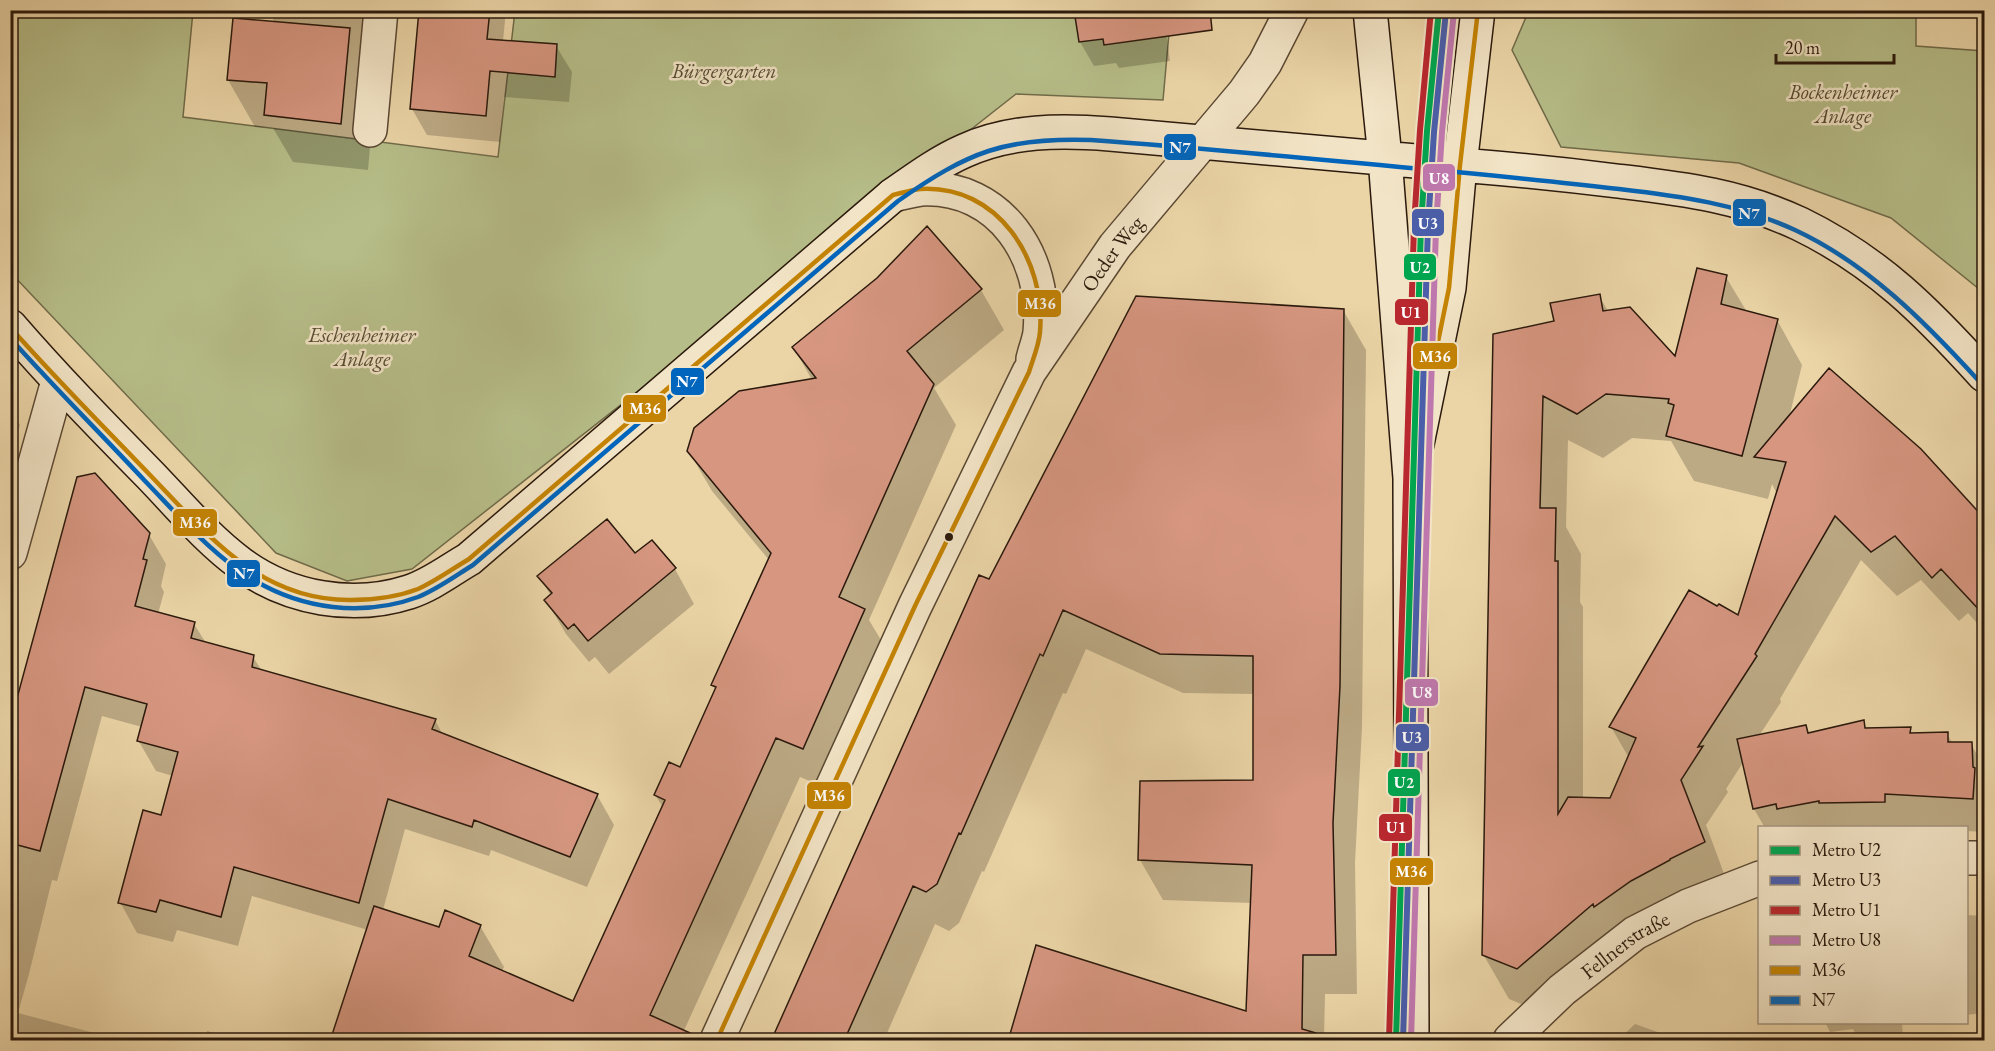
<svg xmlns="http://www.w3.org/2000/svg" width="1995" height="1051" viewBox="0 0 1995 1051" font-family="'EB Garamond',serif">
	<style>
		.green { fill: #b6bd88; stroke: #706b4a; stroke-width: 1.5 }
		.shadow { fill: #0003; fill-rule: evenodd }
		.building { fill: #d69680; stroke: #2a190c; stroke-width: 1.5 }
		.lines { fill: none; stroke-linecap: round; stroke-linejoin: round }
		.street-casing { stroke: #5a4833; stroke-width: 36 }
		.secondary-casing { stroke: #2a190c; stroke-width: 36 }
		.street { stroke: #f2e4c6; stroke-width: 33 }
		.secondary { stroke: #f2e4c6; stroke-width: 33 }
		.bus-1-casing { stroke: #f2e4c6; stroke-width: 9 }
		.bus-2-casing { stroke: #f2e4c6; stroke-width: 9 }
		.bus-1 { stroke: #c48303; stroke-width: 4.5 }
		.bus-2 { stroke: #0065bd; stroke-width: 4.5 }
		.metro-1-casing { stroke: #f2e4c6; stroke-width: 10 }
		.metro-2-casing { stroke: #f2e4c6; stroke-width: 10 }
		.metro-3-casing { stroke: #f2e4c6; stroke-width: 10 }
		.metro-4-casing { stroke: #f2e4c6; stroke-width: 10 }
		.metro-1 { stroke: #00a54f; stroke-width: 6 }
		.metro-2 { stroke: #4a5eaa; stroke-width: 6 }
		.metro-3 { stroke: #b8282e; stroke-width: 6 }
		.metro-4 { stroke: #bf78ad; stroke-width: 6 }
		.bus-dot { fill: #2a190c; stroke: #f2e4c6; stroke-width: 2 }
		.labels { text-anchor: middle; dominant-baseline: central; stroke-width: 5; stroke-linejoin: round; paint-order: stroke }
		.park-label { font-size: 21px; font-style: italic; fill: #544a31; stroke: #f2e4c6 }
		.street-label { font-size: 21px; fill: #2a190c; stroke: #f2e4c6 }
		.line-badge { stroke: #f2e4c6; stroke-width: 2 }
		.badge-label { font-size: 16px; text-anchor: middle; font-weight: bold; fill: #fff }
	</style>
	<rect width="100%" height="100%" fill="#ebd5a7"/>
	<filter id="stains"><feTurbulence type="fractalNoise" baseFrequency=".00333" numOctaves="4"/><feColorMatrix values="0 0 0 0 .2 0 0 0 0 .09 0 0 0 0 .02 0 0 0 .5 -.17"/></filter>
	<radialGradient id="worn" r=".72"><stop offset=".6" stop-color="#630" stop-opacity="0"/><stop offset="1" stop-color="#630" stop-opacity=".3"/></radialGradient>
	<path class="green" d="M1529 10 1916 11V46L1984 51V293L1891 218 1739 163 1561 147 1512 50Z
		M11 11H193L183 117 498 157 515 11H1171L1163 100 1016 94 412 569 347 581 276 553 11 273Z"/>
	<path class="shadow" d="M274 10H382L368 170 293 162 273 128 255 127 228 80 234 20 273 23Z
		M420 10H506L503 41 556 46 572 72 569 102 504 97 500 142 427 135 412 109Z
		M1076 10 1164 18 1170 61 1119 68 1116 63 1094 66 1080 42Z
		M927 228 981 290 1004 330 934 388 956 425 869 620 887 650 826 788 800 777 681 1037 683 1040H349L338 1021 368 930 252 896 238 946 177 930 173 942 137 933 120 902 144 812 162 817 173 776 156 771 138 740 142 727 102 716 57 881 52 880 29 974 18 1013 121 1040H10V728L79 478 95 474 148 533 166 564 161 586 164 592 158 614 194 624 206 643 253 657 262 671 435 720 443 735 597 795 614 825 587 887 491 850 489 856 405 829 383 910 440 929 446 912 480 926 504 967 502 971 574 1003 663 807 655 795 669 764 680 769 716 691 713 685 769 560 712 491 688 450 696 429 739 393 812 380 794 348 878 279Z
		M1726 277 1747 312 1777 320 1802 365 1789 418 1920 451 1984 520V631L1968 613 1959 621 1921 580 1897 596 1861 560 1780 699 1781 702 1759 736 1805 726 1809 734 1863 722 1867 729H1910L1913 735 1947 734 1953 744H1971L1984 767V832L1966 831V828H1765L1754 809 1744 761 1726 789 1728 792 1706 825 1729 887 1543 1013 1509 999 1483 954 1495 335 1555 322 1599 296 1608 311 1675 359ZM1632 438 1671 441 1694 481 1768 499 1772 484 1777 494 1739 617 1611 727 1629 758 1611 799H1583V607L1580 602 1581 554 1566 527 1568 440 1603 458Z
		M1343 310 1366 350 1362 727 1355 863 1357 994H1325L1324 1040H1010L1247 1013 1252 903 1163 900 1140 860 1255 781 1254 694 1183 693 1086 649 1066 694 1063 693 984 872 982 871 959 923 949 931 935 924 884 1040H773L990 581Z
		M10 409 20 425 10 459Z
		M635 555 675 569 694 604 609 674 595 657 589 662 566 634 546 600 551 596 539 576Z
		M1966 915 1984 916V1013L1966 1015Z
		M1825 1022H1902L1903 1040H1858L1853 1029 1830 1032Z
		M1635 1024 1680 1040H1618Z
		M207 1031 242 1040H204Z"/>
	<path class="building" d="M419 10H490L487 39 557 44 555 77 490 71 486 116 410 109Z
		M1074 10H1210L1212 30 1104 45 1103 39 1079 42Z
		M233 18 350 28 341 124 264 115 267 83 227 80Z
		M927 226 982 289 907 351 934 384 839 597 865 609 803 749 776 738 650 1015 699 1037 698 1041H330L374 906 439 927 445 910 481 925 469 956 573 1001 665 800 654 795 669 762 680 767 716 687 711 685 771 553 687 451 694 428 739 391 816 378 792 347 877 278Z
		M1697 268 1727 275 1721 304 1778 319 1742 456 1666 436 1674 405 1668 403 1669 399 1606 394 1577 414 1543 396 1540 508H1556L1555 561H1558V814L1568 797 1610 798 1636 738 1609 727 1689 590 1717 606 1719 604 1738 615 1786 462 1754 457 1829 368 1921 449 1984 518V615L1941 569 1932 578 1895 536 1871 552 1835 516 1755 654 1757 656 1698 747 1703 746 1681 780 1705 842 1670 859V860L1631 881 1594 907 1593 904 1517 969 1482 955 1493 334 1554 321 1550 303 1600 294 1603 311 1630 307 1675 356Z
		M1136 296 1344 309 1340 686 1333 823 1336 955H1303L1302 1029 1316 1033 1315 1041H1008L1036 945 1246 1011 1252 865 1138 860 1140 781 1253 780V656L1160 654 1063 610 1043 656 1040 654 961 834 959 833 937 884 926 892 913 886 844 1041H771L979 575 989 579Z
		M95 473 150 533 143 559 147 560 135 606 195 622 191 638 254 655 252 667 436 719 432 729 598 794 570 857 474 820 472 827 388 799 359 903 234 867 221 917 160 900 156 912 118 903 143 810 161 815 178 752 137 741 147 704 85 687 40 851 10 843V724L77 477Z
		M607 519 635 553 652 540 676 568 588 641 574 624 568 629 544 600 552 593 537 576Z
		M1864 720 1865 728 1911 727 1910 733 1948 732V742H1972L1973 767 1975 768 1973 799 1885 794V802L1819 803V801L1777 809 1776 804 1753 809 1737 739 1806 725 1808 733Z"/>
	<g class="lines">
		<g class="street-casing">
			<g id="street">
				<path d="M370 130 381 10"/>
				<path d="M893 195C902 193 912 190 921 189 1001 185 1047 258 1040 332 1039 341 1035 350 1033 359"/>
				<path d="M10 553 58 381"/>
				<path d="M1966 858H1984"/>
				<path id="s1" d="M717 1040 915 606 1029 372 1115 246 1244 93 1265 63 1292 10"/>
				<path id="s2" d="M1510 1040 1562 990 1635 933 1688 906 1760 878"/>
			</g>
		</g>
		<g class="secondary-casing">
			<path id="secondary" d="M1370 10 1385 158 1410 478 1412 1040
				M10 326C55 378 102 426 150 475 179 505 207 539 241 564 289 599 353 610 409 592 431 585 450 570 469 559L893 195C916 179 939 162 964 151 1010 130 1061 130 1110 134 1230 144 1351 155 1472 166 1520 170 1569 175 1617 181 1683 189 1738 195 1800 224 1878 262 1927 312 1984 375
				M1417 444 1449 288 1460 165 1478 10"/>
		</g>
		<use href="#street" class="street"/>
		<use href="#secondary" class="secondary"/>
		<g class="bus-1-casing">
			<path id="bus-1" d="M10 327C55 378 103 426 150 475 208 535 260 601 351 600 374 600 397 597 418 589 436 581 452 569 469 559L893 195C902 193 911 190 920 189 998 184 1046 260 1040 332 1039 345 1033 359 1029 372L915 606 717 1040
				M1412 1040 1410 478 1449 288 1460 165 1478 10"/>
		</g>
		<g class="bus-2-casing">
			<path id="bus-2" d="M10 338C54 387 100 433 145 481 201 539 247 597 333 607 361 610 391 607 418 597 438 589 455 576 473 565L898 201C968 152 1005 137 1091 140 1217 149 1342 162 1467 173 1518 178 1568 183 1619 189 1679 196 1739 204 1795 230 1868 264 1925 322 1978 380"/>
		</g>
		<use href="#bus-1" class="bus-1"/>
		<use href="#bus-2" class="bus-2"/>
		<g class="metro-1-casing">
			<path id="metro-1" d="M1396 1040 1421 226 1427 131 1439 10"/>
		</g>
		<g class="metro-2-casing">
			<path id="metro-2" d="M1403 1040 1428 226 1434 132 1446 11"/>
		</g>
		<g class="metro-3-casing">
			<path id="metro-3" d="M1389 1040 1414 226 1420 130 1431 10"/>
		</g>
		<g class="metro-4-casing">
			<path id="metro-4" d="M1411 1040 1436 227 1442 132 1454 11"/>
		</g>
		<use href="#metro-1" class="metro-1"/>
		<use href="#metro-2" class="metro-2"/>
		<use href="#metro-3" class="metro-3"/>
		<use href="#metro-4" class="metro-4"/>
	</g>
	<circle class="bus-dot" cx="949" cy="537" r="5"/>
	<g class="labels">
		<g class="park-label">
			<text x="724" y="70">Bürgergarten</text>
			<text x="1843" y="91">Bockenheimer<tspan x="1843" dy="24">Anlage</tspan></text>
			<text x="362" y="334">Eschenheimer<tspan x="362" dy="24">Anlage</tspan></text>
		</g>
		<g class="street-label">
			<text stroke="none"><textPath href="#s1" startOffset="882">Oeder Weg</textPath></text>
			<text stroke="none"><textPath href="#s2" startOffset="150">Fellnerstraße</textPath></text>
		</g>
	</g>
	<g class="line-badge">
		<rect x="1163" y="133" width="34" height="28" rx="6" fill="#0065bd"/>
		<rect x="1422" y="163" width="34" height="29" rx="6" fill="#bf78ad"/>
		<rect x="1732" y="198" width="35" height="29" rx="6" fill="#0065bd"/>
		<rect x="1411" y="208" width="34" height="29" rx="6" fill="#4a5eaa"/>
		<rect x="1403" y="253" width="34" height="28" rx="6" fill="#00a54f"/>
		<rect x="1017" y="289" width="45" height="29" rx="6" fill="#c48303"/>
		<rect x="1394" y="298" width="35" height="28" rx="6" fill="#b8282e"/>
		<rect x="1412" y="342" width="46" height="28" rx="6" fill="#c48303"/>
		<rect x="670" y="367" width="35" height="29" rx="6" fill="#0065bd"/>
		<rect x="622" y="394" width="45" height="29" rx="6" fill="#c48303"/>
		<rect x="172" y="508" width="46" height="29" rx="6" fill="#c48303"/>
		<rect x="226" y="559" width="35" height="29" rx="6" fill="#0065bd"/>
		<rect x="1404" y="678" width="35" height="29" rx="6" fill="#bf78ad"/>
		<rect x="1395" y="723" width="35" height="29" rx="6" fill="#4a5eaa"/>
		<rect x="1387" y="768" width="34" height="29" rx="6" fill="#00a54f"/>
		<rect x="806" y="781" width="46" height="29" rx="6" fill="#c48303"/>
		<rect x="1378" y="813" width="35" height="29" rx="6" fill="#b8282e"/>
		<rect x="1389" y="857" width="45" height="29" rx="6" fill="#c48303"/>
	</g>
	<g class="badge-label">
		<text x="1180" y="153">N7</text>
		<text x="1439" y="184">U8</text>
		<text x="1749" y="219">N7</text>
		<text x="1428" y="229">U3</text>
		<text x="1420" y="273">U2</text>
		<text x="1040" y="309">M36</text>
		<text x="1411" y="318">U1</text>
		<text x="1435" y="362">M36</text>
		<text x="687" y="387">N7</text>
		<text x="645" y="414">M36</text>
		<text x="195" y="528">M36</text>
		<text x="244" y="579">N7</text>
		<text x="1422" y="698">U8</text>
		<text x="1412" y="743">U3</text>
		<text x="1404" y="788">U2</text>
		<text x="829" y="801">M36</text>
		<text x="1396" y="833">U1</text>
		<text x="1411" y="877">M36</text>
	</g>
	<rect width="1995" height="1051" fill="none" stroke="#ebd5a7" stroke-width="36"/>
	<rect x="12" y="12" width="1971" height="1027" fill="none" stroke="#2a190c" stroke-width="3"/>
	<rect x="18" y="18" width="1959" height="1015" fill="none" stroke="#2a190c" stroke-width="1.5"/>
	<rect x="1758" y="826" width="210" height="198" fill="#f2e4c6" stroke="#a2937c" stroke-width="1.5"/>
	<rect x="1770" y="846" width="30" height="9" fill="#00a54f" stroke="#a2937c" stroke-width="1.5"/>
	<text x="1812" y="856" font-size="18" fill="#2a190c">Metro U2</text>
	<rect x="1770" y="876" width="30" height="9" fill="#4a5eaa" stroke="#a2937c" stroke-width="1.5"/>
	<text x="1812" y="886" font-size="18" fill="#2a190c">Metro U3</text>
	<rect x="1770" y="906" width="30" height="9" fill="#b8282e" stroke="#a2937c" stroke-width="1.5"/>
	<text x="1812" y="916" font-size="18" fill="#2a190c">Metro U1</text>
	<rect x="1770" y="936" width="30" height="9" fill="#bf78ad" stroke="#a2937c" stroke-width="1.5"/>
	<text x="1812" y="946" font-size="18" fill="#2a190c">Metro U8</text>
	<rect x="1770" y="966" width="30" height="9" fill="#c48303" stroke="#a2937c" stroke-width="1.5"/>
	<text x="1812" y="976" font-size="18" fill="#2a190c">M36</text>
	<rect x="1770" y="996" width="30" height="9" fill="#0065bd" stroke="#a2937c" stroke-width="1.5"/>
	<text x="1812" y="1006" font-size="18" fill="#2a190c">N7</text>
	<path d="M1776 54v9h118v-9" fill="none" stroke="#2a190c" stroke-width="3"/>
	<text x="1785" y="54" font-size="18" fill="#2a190c" stroke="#f2e4c6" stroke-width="4.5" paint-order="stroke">20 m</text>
	<rect width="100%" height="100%" filter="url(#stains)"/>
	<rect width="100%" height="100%" fill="url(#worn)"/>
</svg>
